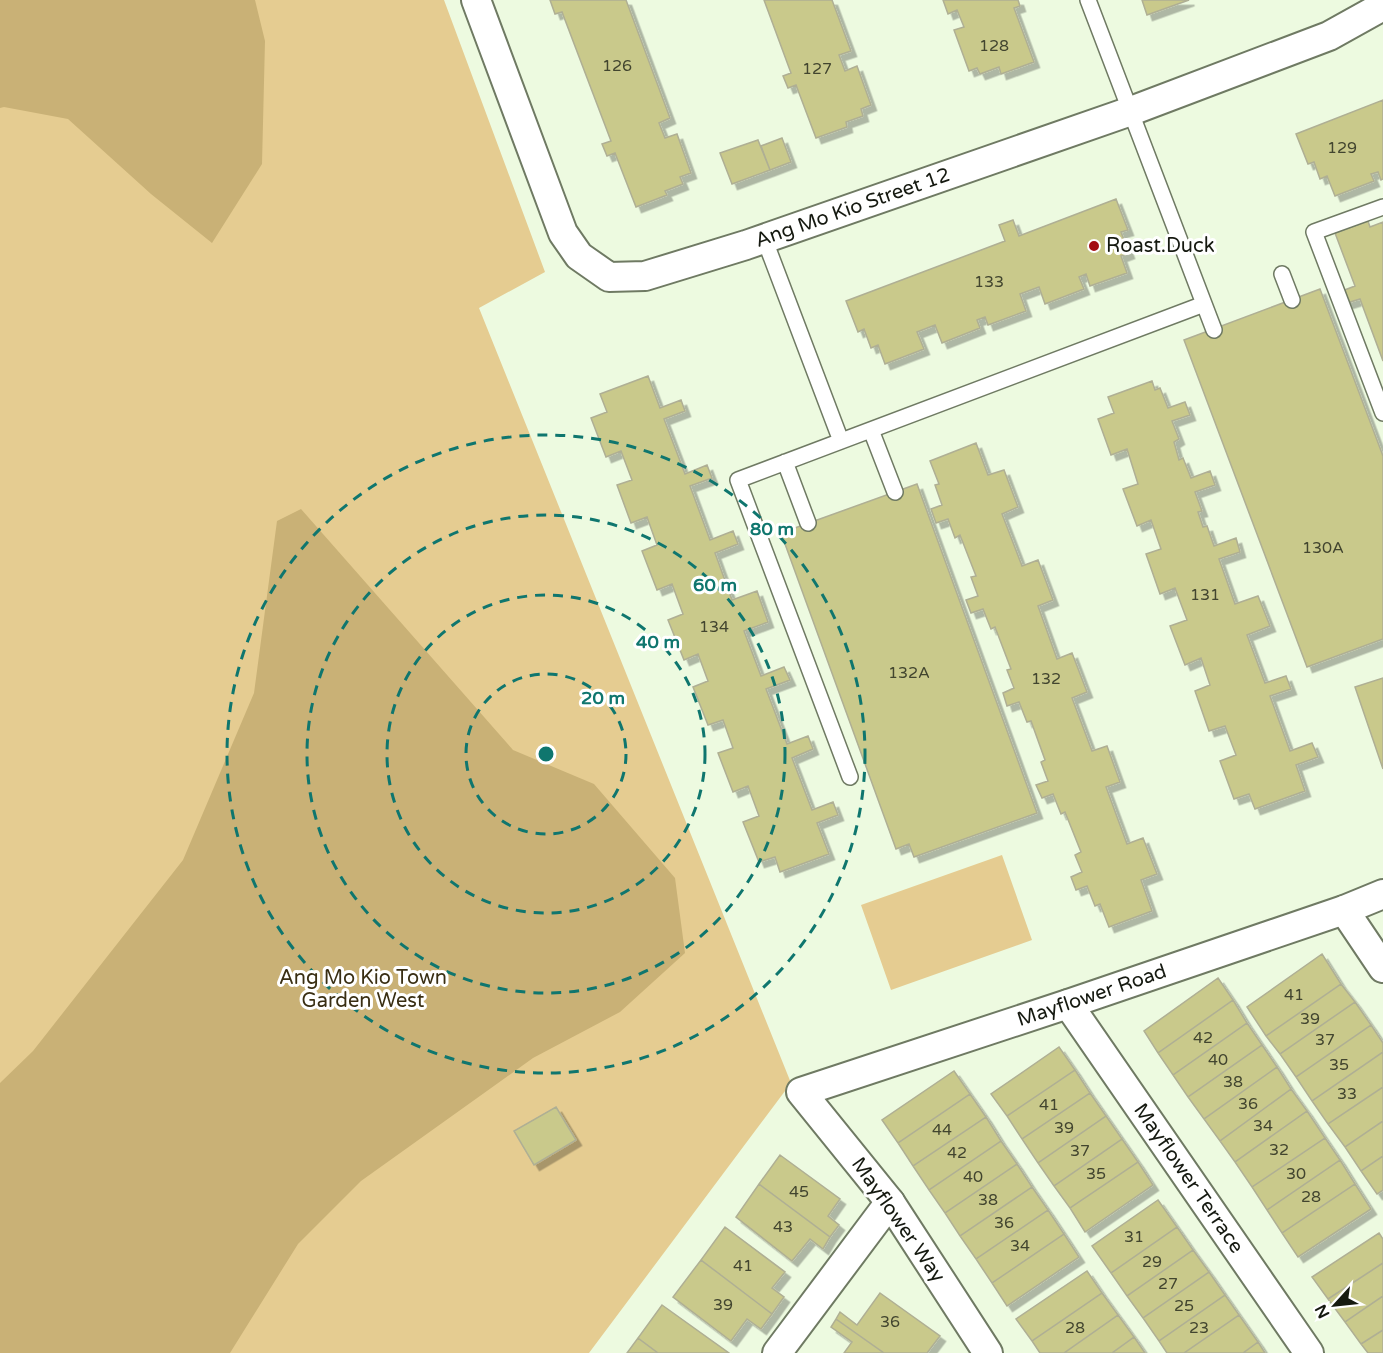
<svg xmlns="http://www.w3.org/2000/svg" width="1383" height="1353" viewBox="0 0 1383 1353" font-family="'Varela Round',sans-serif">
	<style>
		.green { fill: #e5cc91 }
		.forest { fill: #c9b176 }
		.building { fill: #c9c98b; stroke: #afaf94; stroke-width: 1.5; filter: url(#shadow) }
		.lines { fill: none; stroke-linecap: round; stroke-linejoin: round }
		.lane-casing { stroke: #6f7a63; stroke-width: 18 }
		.street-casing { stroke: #6f7a63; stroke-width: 32 }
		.lane { stroke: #fff; stroke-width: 15 }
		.street { stroke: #fff; stroke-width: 28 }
		.ring { fill: none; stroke: #0f766e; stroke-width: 3; stroke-dasharray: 10 8 }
		.poi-dot { fill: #a40c13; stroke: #fff; stroke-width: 2 }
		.labels { text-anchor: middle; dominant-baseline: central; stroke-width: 6; stroke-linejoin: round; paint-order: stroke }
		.number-label { font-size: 16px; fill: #42452f }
		.street-label { font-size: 20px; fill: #151910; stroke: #fff }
		.poi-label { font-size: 20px; fill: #151910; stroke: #fff; text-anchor: start }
		.park-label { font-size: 20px; fill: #392e13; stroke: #fff }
		.centre { fill: #0f766e; stroke: #fff; stroke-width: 3 }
		.ring-label { font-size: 18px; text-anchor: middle; font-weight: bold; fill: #0f766e; stroke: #fff; stroke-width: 6; stroke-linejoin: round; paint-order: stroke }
	</style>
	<defs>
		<filter id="shadow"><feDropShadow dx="5.5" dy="5.5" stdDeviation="0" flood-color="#0004"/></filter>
	</defs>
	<rect width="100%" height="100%" fill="#edfae0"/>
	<path class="green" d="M0 0H444L545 272 479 308 791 1083 589 1353H0Z
		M1002 855 1032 940 891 990 861 905Z"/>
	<path class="forest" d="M0 0H255L265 41 262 164 212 243 151 194 68 119 4 107 0 108Z
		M301 509 513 750 594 784 675 878 685 953 620 1012 533 1058 361 1181 298 1244 230 1353H0V1083L33 1051 183 860 254 693 277 521Z"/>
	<path class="building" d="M550 0H626L670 118 659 123 665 138 677 134 691 173 680 177 683 184 665 191 667 195 636 207 615 153 607 156 602 144 611 141 562 12 555 14Z
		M764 0H832L851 51 839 55 845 71 857 66 871 105 861 109 863 116 846 122 847 127 816 138 796 85 788 88 783 76 791 73Z
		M943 0H1018L1020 6 1014 8 1034 62 1001 74 999 67 980 74 977 68 969 71 954 30 964 27 957 10 948 14Z
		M1142 0H1189L1147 15Z
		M1383 100V179L1381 180 1378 172 1371 174 1374 181 1335 196 1327 176 1320 179 1314 162 1308 164 1296 134Z
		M782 138 791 162 770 170 761 146Z
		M758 140 770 170 732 184 720 153Z
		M1116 199 1128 230 1121 232 1129 253 1121 256 1127 273 1090 286 1086 274 1079 277 1084 289 1045 304 1039 287 1020 294 1026 311 988 325 985 317 977 320 980 328 942 343 935 325 917 332 924 349 885 364 878 345 871 348 864 329 858 332 846 301 1005 241 999 225 1013 220 1019 236Z
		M1368 221 1370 227 1383 222V361L1360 299 1347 303 1342 291 1355 286 1335 233Z
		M1320 289 1383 456V639L1307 667 1184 340Z
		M648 376 660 408 681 400 685 411 664 419 685 474 707 465 712 478 690 486 710 540 733 531 738 544 715 553 732 600 757 591 768 622 744 631 761 676 784 667 790 680 766 689 787 744 808 736 813 749 792 758 812 810 833 802 838 815 817 823 829 854 780 872 775 857 759 862 743 822 759 816 748 786 733 792 718 753 733 748 723 720 708 725 693 687 708 681 698 654 684 660 668 620 683 614 672 584 657 590 642 551 657 545 647 517 631 523 617 485 632 480 621 451 606 457 591 418 607 412 600 394Z
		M1152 381 1155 390 1160 388 1168 408 1185 402 1190 415 1172 421 1179 439 1174 442 1179 460 1183 458 1191 478 1210 471 1215 485 1195 492 1202 511 1198 512 1203 527 1207 526 1214 546 1236 538 1240 552 1219 559 1235 604 1258 596 1270 626 1247 635 1265 683 1286 676 1291 689 1270 696 1290 751 1312 743 1318 757 1296 765 1305 791 1255 809 1249 794 1234 799 1220 761 1236 755 1225 726 1209 731 1195 691 1210 685 1201 658 1185 665 1170 626 1187 620 1175 588 1160 594 1146 554 1161 549 1151 520 1137 526 1123 489 1138 484 1127 449 1111 455 1098 419 1114 413 1108 397Z
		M976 443 988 475 1004 470 1018 507 1002 514 1022 566 1038 560 1053 600 1038 606 1057 659 1072 653 1087 692 1072 698 1092 751 1107 746 1120 782 1106 787 1127 844 1143 838 1157 874 1141 880 1152 911 1109 927 1100 904 1095 906 1087 886 1076 890 1071 877 1082 872 1075 855 1081 852 1065 812 1061 814 1053 794 1042 798 1036 785 1048 781 1041 762 1045 760 1031 721 1027 722 1019 702 1007 706 1003 693 1014 688 1007 670 1011 669 995 627 991 629 983 609 971 613 966 600 978 596 971 577 976 576 960 535 955 538 948 519 936 523 931 509 942 505 935 485 939 484 930 461Z
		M917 484 1037 813 914 857 909 844 896 849 781 533Z
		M1383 678V769L1355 687Z
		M1322 954 1341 984 1266 1036 1247 1007Z
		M1218 978 1233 1000 1158 1053 1144 1031Z
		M1341 984 1355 1002 1280 1054 1266 1036Z
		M1233 1000 1247 1023 1173 1075 1158 1053Z
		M1355 1002 1371 1025 1296 1077 1280 1054Z
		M1247 1023 1262 1045 1188 1097 1173 1075Z
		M1371 1025 1383 1043V1052L1312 1101 1296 1077Z
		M1262 1045 1277 1067 1204 1119 1188 1097Z
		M1059 1047 1075 1070 1007 1116 991 1094Z
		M1383 1052V1087L1328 1124 1312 1101Z
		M1277 1067 1291 1089 1220 1141 1204 1119Z
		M1075 1070 1090 1093 1022 1139 1007 1116Z
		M954 1071 970 1094 898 1143 882 1120Z
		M1383 1087V1121L1345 1147 1328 1124Z
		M1291 1089 1307 1111 1235 1162 1220 1141Z
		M1090 1093 1106 1116 1038 1163 1022 1139Z
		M970 1094 986 1117 913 1166 898 1143Z
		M556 1107 576 1140 534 1165 514 1131Z
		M1307 1111 1325 1138 1252 1187 1235 1162Z
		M1106 1116 1122 1139 1054 1186 1038 1163Z
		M986 1117 1001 1141 929 1190 913 1166Z
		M1383 1121V1156L1361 1171 1345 1147Z
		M1325 1138 1340 1160 1267 1210 1252 1187Z
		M1122 1139 1138 1162 1070 1208 1054 1186Z
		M1001 1141 1017 1164 945 1213 929 1190Z
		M780 1155 840 1199 828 1216 839 1225 830 1237 759 1184Z
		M1383 1156V1190L1377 1194 1361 1171Z
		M1340 1160 1355 1184 1282 1233 1267 1210Z
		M1138 1162 1153 1185 1085 1232 1070 1208Z
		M1017 1164 1032 1187 960 1236 945 1213Z
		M759 1184 830 1237 823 1249 810 1239 792 1261 736 1217Z
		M1355 1184 1371 1209 1298 1257 1282 1233Z
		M1032 1187 1048 1210 976 1259 960 1236Z
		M1158 1200 1177 1227 1111 1273 1092 1246Z
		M1048 1210 1064 1234 992 1283 976 1259Z
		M725 1227 785 1272 772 1288 784 1297 772 1314 701 1260Z
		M1177 1227 1193 1250 1127 1296 1111 1273Z
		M1379 1233 1383 1239V1263L1328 1299 1312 1277Z
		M1064 1234 1079 1257 1007 1306 992 1283Z
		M1193 1250 1209 1272 1143 1318 1127 1296Z
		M701 1260 772 1314 761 1329 747 1319 731 1341 673 1297Z
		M1383 1263V1296L1345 1322 1328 1299Z
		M1087 1271 1102 1293 1032 1341 1016 1319Z
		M1209 1272 1225 1295 1159 1341 1143 1318Z
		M880 1293 940 1336 927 1353H884L836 1319 840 1312 857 1325Z
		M1102 1293 1118 1315 1064 1353H1040L1032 1341Z
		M1225 1295 1239 1315 1184 1353H1167L1159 1341Z
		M1383 1296V1330L1361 1344 1345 1322Z
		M662 1305 729 1353H658L638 1338Z
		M1118 1315 1134 1337 1112 1353H1064Z
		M1239 1315 1258 1342 1243 1353H1184Z
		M836 1319 884 1353H844L852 1342 831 1327Z
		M1383 1330V1353H1368L1361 1344Z
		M1134 1337 1145 1353H1112Z
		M638 1338 658 1353H627Z
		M1258 1342 1265 1353H1243Z"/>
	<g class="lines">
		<g class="lane-casing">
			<path id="lane" d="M1088 0 1214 330
				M1383 207 1314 232 1383 413
				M764 238 841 441
				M1282 274 1292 300
				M871 430 895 492
				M785 462 808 523
				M850 777 738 480 1204 304"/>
		</g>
		<g class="street-casing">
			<g id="street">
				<path id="s1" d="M476 0 563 233 579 256 609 277 645 276 746 245 1131 111 1329 36 1383 6"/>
				<path d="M1344 910 1383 968"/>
				<path id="s2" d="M1068 1004 1309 1353"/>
				<path d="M777 1353 890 1202"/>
				<path id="s3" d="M988 1353 890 1202 801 1092 1068 1004 1344 910 1383 894"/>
			</g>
		</g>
		<use href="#lane" class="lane"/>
		<use href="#street" class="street"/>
	</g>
	<g class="ring">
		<circle cx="546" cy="754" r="80"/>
		<circle cx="546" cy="754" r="159"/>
		<circle cx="546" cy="754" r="239"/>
		<circle cx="546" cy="754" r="319"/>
	</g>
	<circle class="poi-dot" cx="1094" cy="246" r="6"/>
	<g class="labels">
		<g class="number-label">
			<text x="994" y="46">128</text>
			<text x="617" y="66">126</text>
			<text x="817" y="69">127</text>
			<text x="1342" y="148">129</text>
			<text x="989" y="282">133</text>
			<text x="1323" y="548">130A</text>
			<text x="1205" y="595">131</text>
			<text x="714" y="627">134</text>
			<text x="909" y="673">132A</text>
			<text x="1046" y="679">132</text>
			<text x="1294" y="995">41</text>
			<text x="1310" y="1019">39</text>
			<text x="1203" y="1038">42</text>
			<text x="1325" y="1040">37</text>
			<text x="1218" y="1060">40</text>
			<text x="1339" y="1065">35</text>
			<text x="1233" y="1082">38</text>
			<text x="1347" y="1094">33</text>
			<text x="1248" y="1104">36</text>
			<text x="1049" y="1105">41</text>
			<text x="1263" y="1126">34</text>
			<text x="1064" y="1128">39</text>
			<text x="942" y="1130">44</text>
			<text x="1279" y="1150">32</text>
			<text x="1080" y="1151">37</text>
			<text x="957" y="1153">42</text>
			<text x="1096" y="1174">35</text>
			<text x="1296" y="1174">30</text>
			<text x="973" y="1177">40</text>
			<text x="799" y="1192">45</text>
			<text x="1311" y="1197">28</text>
			<text x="988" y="1200">38</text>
			<text x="1004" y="1223">36</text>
			<text x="783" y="1227">43</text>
			<text x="1134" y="1237">31</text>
			<text x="1020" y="1246">34</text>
			<text x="1152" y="1262">29</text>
			<text x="743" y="1266">41</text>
			<text x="1168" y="1284">27</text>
			<text x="723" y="1305">39</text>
			<text x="1184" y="1306">25</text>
			<text x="890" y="1322">36</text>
			<text x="1075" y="1328">28</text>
			<text x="1199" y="1328">23</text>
		</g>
		<g class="street-label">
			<text stroke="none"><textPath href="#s1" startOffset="568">Ang Mo Kio Street 12</textPath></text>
			<text stroke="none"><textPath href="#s3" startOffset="628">Mayflower Road</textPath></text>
			<text stroke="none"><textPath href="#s2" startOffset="212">Mayflower Terrace</textPath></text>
			<text transform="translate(898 1220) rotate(55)">Mayflower Way</text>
		</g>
		<g class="poi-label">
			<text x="1106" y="246">Roast.Duck</text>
		</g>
		<g class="park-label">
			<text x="363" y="978">Ang Mo Kio Town<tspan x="363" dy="23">Garden West</tspan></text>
		</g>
	</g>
	<circle cx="546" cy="754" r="9" class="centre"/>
	<g class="ring-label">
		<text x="772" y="535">80 m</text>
		<text x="715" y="591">60 m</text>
		<text x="658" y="648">40 m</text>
		<text x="603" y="704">20 m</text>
	</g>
	<g transform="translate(1335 1305) rotate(243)" stroke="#ffffff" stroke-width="4.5" paint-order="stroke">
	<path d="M0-4.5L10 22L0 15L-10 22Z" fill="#151910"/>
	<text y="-9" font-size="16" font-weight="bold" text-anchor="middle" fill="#151910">N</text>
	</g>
</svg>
